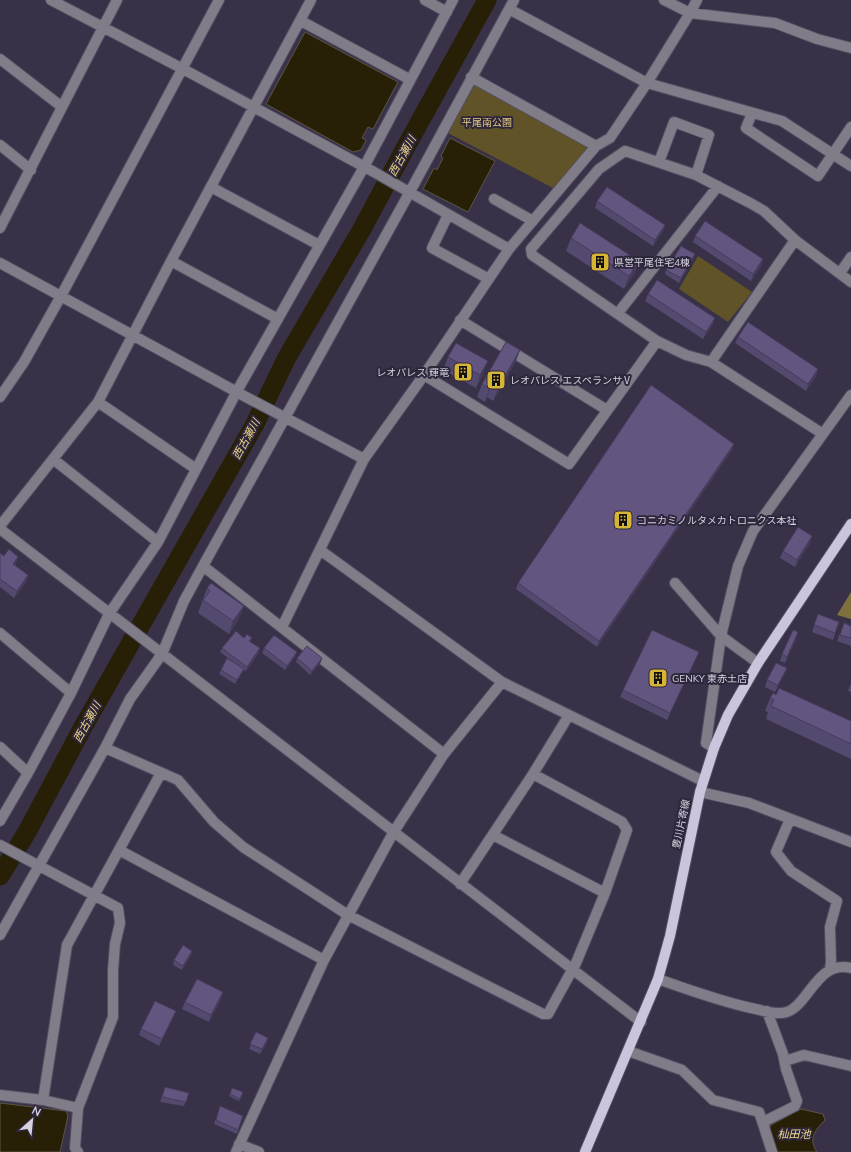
<svg xmlns="http://www.w3.org/2000/svg" width="851" height="1152" viewBox="0 0 851 1152" font-family="Mulish,'Noto Sans JP',sans-serif">
	<style>
		.green { fill: #5f5327 }
		.forest { fill: #7e703f }
		.water { fill: #272006; stroke: #5c5547 }
		.lines { fill: none; stroke-linecap: round; stroke-linejoin: round }
		.river { stroke: #272006; stroke-width: 19 }
		.minor-casing { stroke: #544e63; stroke-width: 12 }
		.major-casing { stroke: #544e63; stroke-width: 12 }
		.minor { stroke: #807d89; stroke-width: 10 }
		.major { stroke: #cbc4dc; stroke-width: 10 }
		.wall { fill: #54496e }
		.shaded-wall { fill: #453c5a }
		.building { fill: #625580; stroke: #453c5a }
		.labels { text-anchor: middle; dominant-baseline: central; stroke-width: 4; stroke-linejoin: round; paint-order: stroke }
		.park-label { font-size: 10px; fill: #e4cd80; stroke: #2e273c }
		.poi-label { font-size: 10px; fill: #d6d2e0; stroke: #2e273c; text-anchor: start }
		.street-label { font-size: 10px; fill: #d6d2e0; stroke: #2e273c }
		.water-label { font-size: 11px; font-style: italic; fill: #efd88b; stroke: #2e273c }
	</style>
	<rect width="100%" height="100%" fill="#383147"/>
	<path class="green" d="M472 82 591 147 555 189 446 132Z
		M698 256 752 292 728 322 679 289Z"/>
	<path class="forest" d="M851 592V619L837 615Z"/>
	<path class="water" d="M305 32 398 82 373 129 368 127 362 138 366 140 361 150 353 152 266 104Z
		M450 138 495 161 468 212 423 189 434 168 437 170 443 158 441 156Z
		M0 1103 66 1111 68 1116 60 1152H0Z
		M801 1109 823 1114 825 1120C815 1130 808 1139 817 1152H773L768 1131 771 1125Z"/>
	<g class="lines">
		<path class="river" d="M0 876 27 832 83 727 255 424 286 359 362 229 408 143 487 0"/>
		<g class="minor-casing">
			<path id="minor" d="M51 0 183 69 374 172 509 249
				M425 0 447 12
				M664 0 690 13 775 23 817 39 851 48
				M509 9 647 83 782 121 851 166
				M301 21 409 79
				M0 59 62 107
				M471 77 596 146
				M752 113 746 128 818 176 851 127
				M0 145 31 170
				M659 162 674 122 709 135 696 175
				M211 187 319 245
				M494 199 533 221
				M448 215 432 248 489 279
				M0 228 117 0
				M171 261 278 319
				M0 263 246 397 364 459
				M840 273 851 257
				M618 313 718 186
				M460 320 607 410
				M711 362 795 240
				M424 375 569 464 657 341
				M0 397 24 362 61 296 219 0
				M98 402 196 469
				M823 434 711 362 686 355 657 341 532 255 531 249 599 169 625 151 696 175 752 204 764 211 795 240 851 282
				M53 459 158 542
				M0 526 98 402 171 261 311 0
				M0 529 641 1022
				M320 550 502 682 703 781
				M203 566 444 754
				M675 583 721 636 758 663
				M282 627 364 459 424 375 509 249 596 146 610 138 647 83 690 13 697 0
				M0 633 71 693
				M0 747 28 773
				M105 748 178 780 214 822 243 847 348 915 543 1014H548L576 963 605 893 627 830 622 822 533 774
				M714 748 706 743 721 636 738 566 753 531 851 395
				M700 792 749 803 851 842
				M790 819 776 852 791 871 837 901 830 927 831 962 830 969
				M0 821 28 773 71 693 109 614 158 542 237 391 364 167 453 0
				M493 835 605 893
				M0 845 118 908 120 923 115 944 113 970V1017L78 1108 75 1148 78 1152
				M119 850 324 960
				M460 884 533 774 569 715
				M0 935 105 748 130 699 162 654 184 601 203 566 406 199 514 0
				M658 979C689 990 719 1001 751 1008 761 1010 772 1014 782 1013 808 1011 815 959 851 968
				M767 1011 783 1054 786 1069 797 1101 795 1106 765 1121 764 1127 772 1152
				M628 1051 682 1070 713 1100 759 1112 764 1127
				M785 1061 804 1055 851 1066
				M0 1095 43 1100 78 1108
				M43 1100 67 945 161 773
				M239 1144 259 1152
				M236 1152 324 960 393 833 444 754 502 682"/>
		</g>
		<g class="major-casing">
			<path id="major" d="M585 1152 658 979 670 936 700 792 714 748 728 715 758 663 851 524"/>
		</g>
		<use href="#minor" class="minor"/>
		<use href="#major" class="major"/>
	</g>
	<path class="wall" d="M597 201 665 225 663 231 653 246 595 208Z
		M695 236 763 259 761 266 751 281 693 242Z
		M571 238 639 261 634 274 624 289 566 251Z
		M693 259 679 283 665 274 666 270Z
		M648 294 713 324 703 339 645 301Z
		M738 337 818 369 816 376 806 391 735 343Z
		M520 350 515 363 493 401 487 397 485 402 477 397 482 384Z
		M448 357 483 374 476 388 443 370Z
		M732 450 597 647 516 589 518 583Z
		M812 536 810 543 795 567 780 558 783 551Z
		M0 553 4 556 18 557 15 565 28 575 26 582 14 598 0 587Z
		M207 588 239 619 229 634 198 613Z
		M818 614 839 622 833 640 812 632Z
		M844 623 851 626V646L837 641Z
		M244 638H252L250 642 259 653 246 671 243 670 242 673 235 684 219 674 221 670 232 661 220 652 222 648Z
		M796 639 785 663 780 661 782 654Z
		M264 648 295 657 285 670 262 653Z
		M297 658 321 662 310 675 296 662Z
		M696 659 667 720 620 697 623 690Z
		M787 668 784 675 775 692 765 687 767 680Z
		M851 683V692L848 691Z
		M776 695 851 721V759L766 719 768 712 765 711 770 698Z
		M192 951 191 955 182 970 173 965 174 960Z
		M221 999 209 1022 182 1009 185 1002Z
		M173 1018 159 1046 139 1035 141 1029Z
		M256 1032 267 1043 260 1054 249 1049Z
		M165 1087 189 1093 184 1106 160 1102Z
		M232 1088 242 1095 239 1101 229 1096Z
		M220 1106 243 1116 237 1134 214 1124Z"/>
	<path class="shaded-wall" d="M665 225 663 231 653 246 655 240Z
		M695 254 693 259 679 283 681 278Z
		M763 259 761 266 751 281 753 274Z
		M639 261 634 274 624 289 629 276Z
		M715 318 713 324 703 339 706 332Z
		M520 350 515 363 493 401 498 388Z
		M488 361 483 374 476 388 480 375Z
		M818 369 816 376 806 391 808 384Z
		M492 384 487 397 485 402 489 389Z
		M734 444 732 450 597 647 599 641Z
		M812 536 810 543 795 567 797 560Z
		M18 557 16 564 11 570 13 564Z
		M28 575 26 582 14 598 17 591Z
		M244 606 239 619 229 634 233 621Z
		M798 632 796 639 785 663 787 657Z
		M260 648 259 653 246 671 247 667Z
		M297 652 295 657 285 670 287 666Z
		M699 652 696 659 667 720 670 713Z
		M322 658 321 662 310 675 312 671Z
		M787 668 784 675 775 692 778 685Z
		M192 951 191 955 182 970 183 966Z
		M223 992 221 999 209 1022 211 1015Z
		M176 1011 173 1018 159 1046 162 1039Z
		M268 1038 267 1043 260 1054 262 1049Z"/>
	<path class="building" d="M607 187 665 225 655 240 597 201Z
		M705 221 763 259 753 274 695 236Z
		M580 223 639 261 629 276 571 238Z
		M681 246 695 254 681 278 666 270Z
		M657 280 715 318 706 332 648 294Z
		M748 322 818 369 808 384 738 337Z
		M506 342 520 350 498 388 492 384 489 389 482 384Z
		M456 343 488 361 480 375 448 357Z
		M651 385 734 444 599 641 518 583Z
		M798 527 812 536 797 560 783 551Z
		M9 549 18 557 13 564 28 575 17 591 0 579V553L4 556Z
		M211 583 244 606 233 621 203 600 210 591 207 588Z
		M818 614 839 622 835 633 814 625Z
		M844 623 851 626V638L840 635Z
		M652 630 699 652 670 713 623 690Z
		M793 630 798 632 787 657 782 654Z
		M236 631 244 638 247 634 252 638 249 641 260 648 247 667 222 648Z
		M274 635 297 652 287 666 264 648Z
		M307 646 322 658 312 671 297 658Z
		M227 658 244 669 237 680 221 670Z
		M776 663 787 668 778 685 767 680Z
		M779 688 851 721V744L771 706 774 700 770 698 773 693 776 695Z
		M183 945 192 951 183 966 174 960Z
		M197 979 223 992 211 1015 185 1002Z
		M155 1001 176 1011 162 1039 141 1029Z
		M256 1032 268 1038 262 1049 250 1044Z
		M165 1087 189 1093 186 1102 162 1097Z
		M232 1088 243 1092 240 1099 230 1094Z
		M220 1106 243 1116 238 1130 216 1120Z"/>
	<defs>
		<g id="building-square" transform="scale(1)"><rect x="-9" y="-9" width="18" height="18" rx="4" fill="#d6b534" stroke="#2e273c"/><path d="M-4-6H4V6H1V3H-1V6H-4ZM-2.5-4.3h1.7v1.8h-1.7ZM.8-4.3h1.7v1.8H.8ZM-2.5-1h1.7V.8h-1.7ZM.8-1h1.7V.8H.8Z" fill="#111"/></g>
	</defs>
	<g fill-rule="evenodd">
		<use href="#building-square" x="600" y="262"/>
		<use href="#building-square" x="463" y="372"/>
		<use href="#building-square" x="496" y="380"/>
		<use href="#building-square" x="623" y="520"/>
		<use href="#building-square" x="658" y="678"/>
	</g>
	<g class="labels">
		<g class="park-label">
			<text x="487" y="122">平尾南公園</text>
		</g>
		<g class="poi-label">
			<text x="614" y="262">県営平尾住宅4棟</text>
			<text x="449" y="372" text-anchor="end">レオパレス 輝竜</text>
			<text x="510" y="380">レオパレス エスペランサⅤ</text>
			<text x="637" y="520">コニカミノルタメカトロニクス本社</text>
			<text x="672" y="678">GENKY 東赤土店</text>
		</g>
		<g class="street-label">
			<text transform="translate(681 824) rotate(-78)">豊川片寄線</text>
		</g>
		<g class="water-label">
			<text transform="translate(402 156) rotate(-61)">西古瀬川</text>
			<text transform="translate(246 439) rotate(-61)">西古瀬川</text>
			<text transform="translate(87 722) rotate(-61)">西古瀬川</text>
			<text x="794" y="1134">杣田池</text>
		</g>
	</g>
	<g transform="translate(32 1120) rotate(27)" stroke="#2e273c" stroke-width="3" paint-order="stroke">
	<path d="M0-3L7 15L0 10L-7 15Z" fill="#d6d2e0"/>
	<text y="-6" font-size="11" font-weight="bold" text-anchor="middle" fill="#d6d2e0">N</text>
	</g>
</svg>
